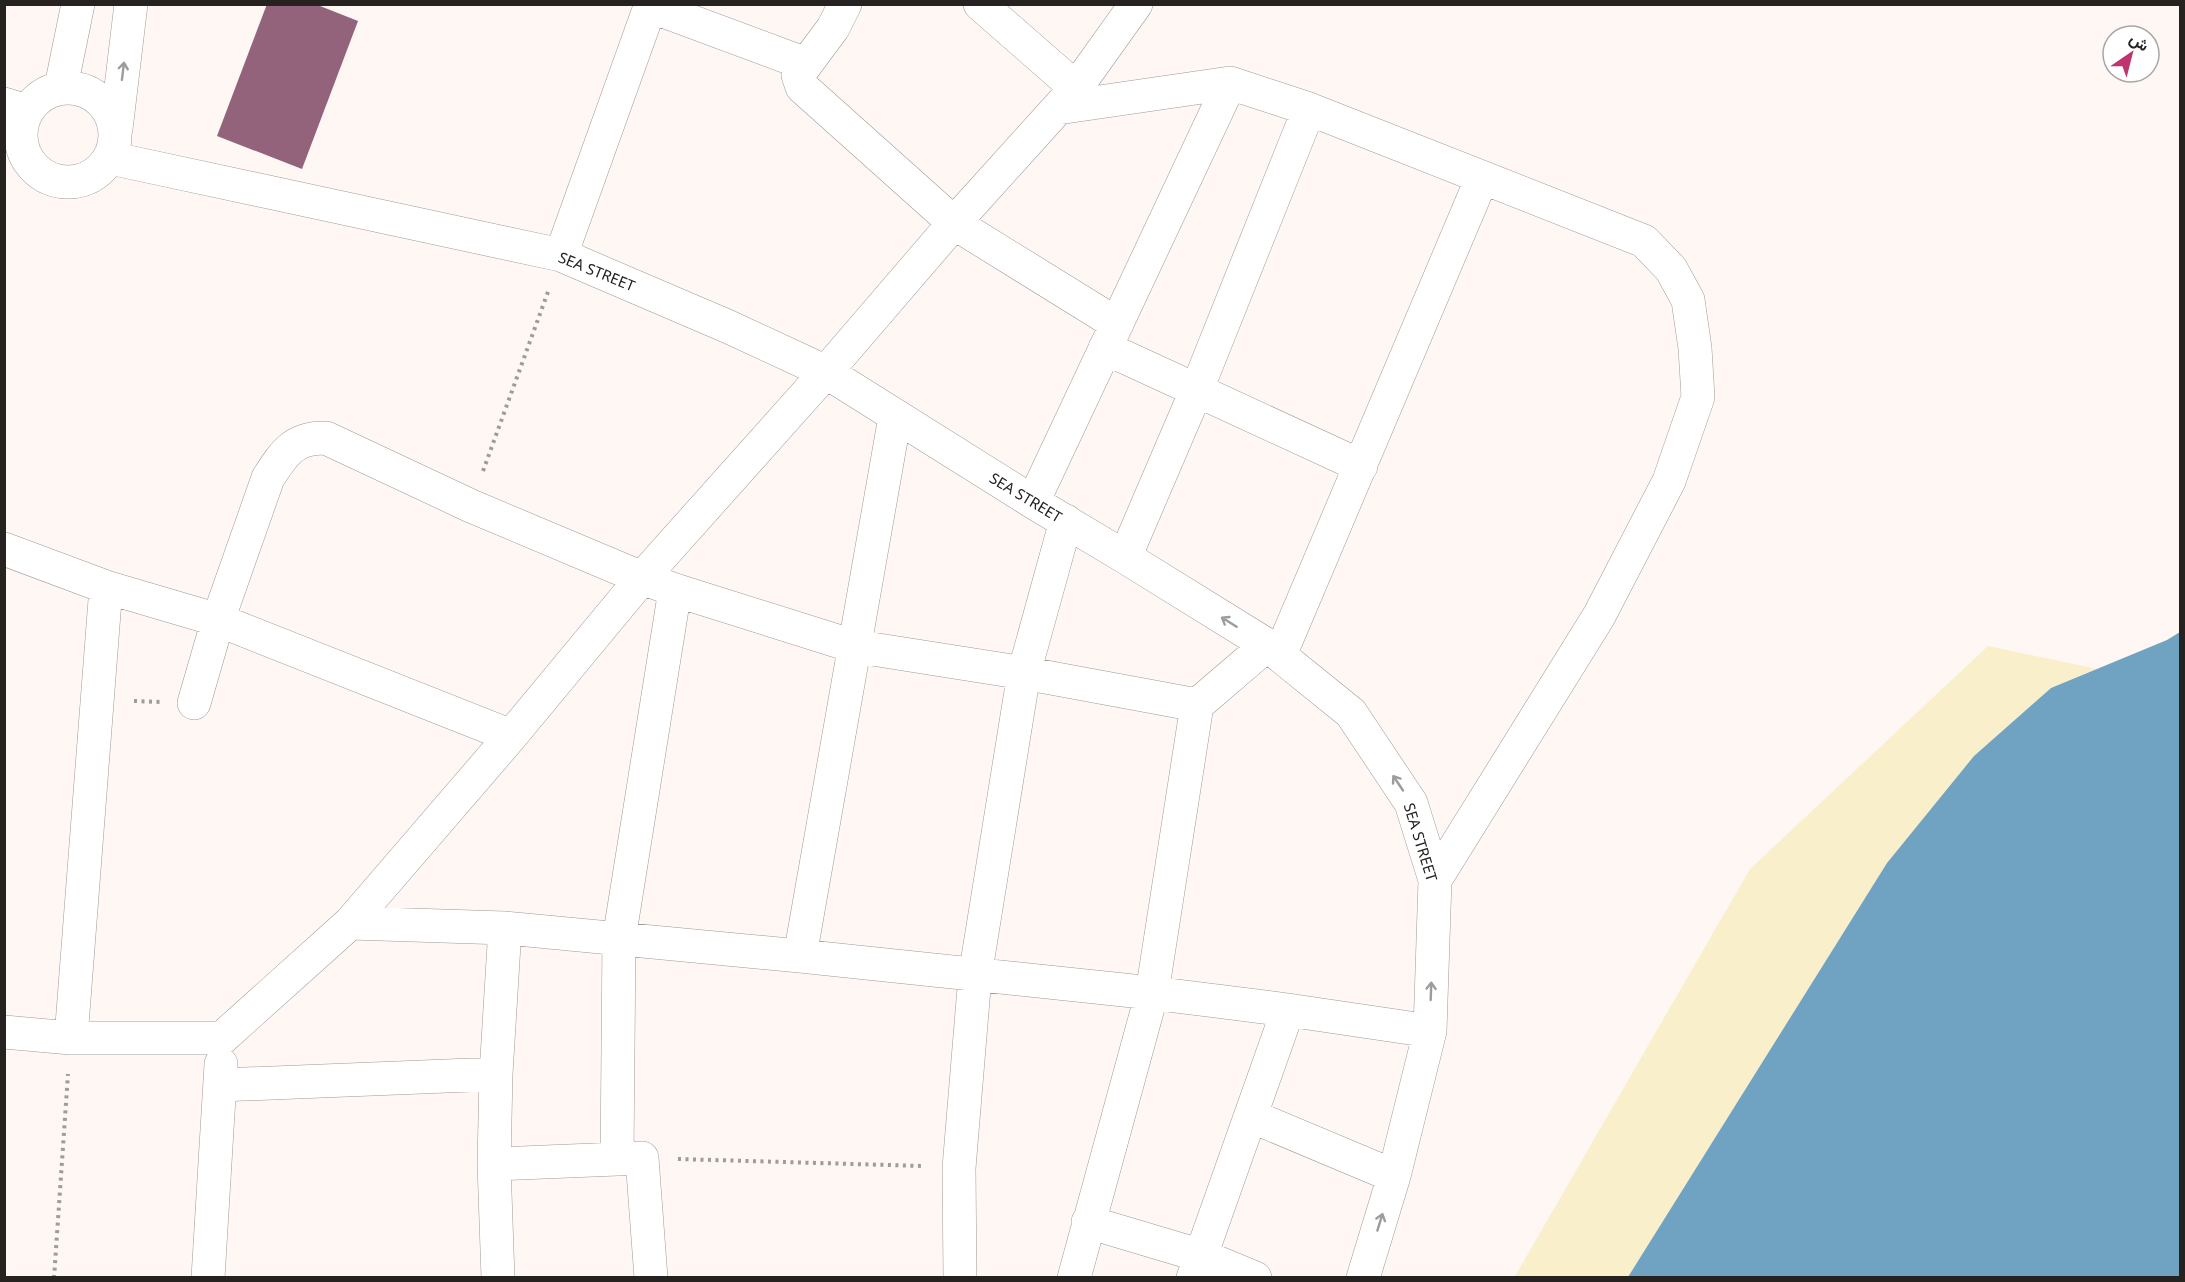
<svg xmlns="http://www.w3.org/2000/svg" width="2185" height="1282" viewBox="0 0 2185 1282" font-family="'Noto Sans',Vazirmatn,sans-serif">
	<style>
		.sand { fill: #f9efca }
		.water { fill: #70a3c1 }
		.building { fill: #92637b }
		.lines { fill: none; stroke-linecap: round; stroke-linejoin: round }
		.minor-casing { stroke: #a19995; stroke-width: 34 }
		.major-casing { stroke: #a19995; stroke-width: 34 }
		.path { stroke: #a09b98; stroke-width: 4; stroke-dasharray: 3 4.5; stroke-linecap: butt }
		.minor { stroke: #fff; stroke-width: 33 }
		.major { stroke: #fff; stroke-width: 33 }
		.oneway { stroke: #9d9c9b }
		.labels { text-anchor: middle; dominant-baseline: central; stroke-width: 6; stroke-linejoin: round; paint-order: stroke }
		.street-label { font-size: 15px; fill: #252220; stroke: #fff }
	</style>
	<rect width="100%" height="100%" fill="#fef7f3"/>
	<path class="sand" d="M1988 646 2097 669 2051 688 1974 756 1887 863 1628 1277 1514 1278 1750 869Z"/>
	<path class="water" d="M2180 632V1277H1628L1887 863 1974 756 2051 688 2167 640Z"/>
	<path class="building" d="M267 4H315L358 21 302 169 217 136Z"/>
	<g class="lines">
		<g class="minor-casing">
			<path id="minor" d="M845 4 833 28 798 75 802 87 954 223 1117 324
				M980 4 1076 88
				M650 6 806 64
				M4 104 27 111
				M1058 108 1230 83 1309 109 1644 241 1671 269 1688 300 1695 348 1698 397 1669 481 1599 616 1435 880
				M110 158 561 255 729 327 826 372 1033 502 1125 557 1267 645 1351 713 1411 803 1435 880 1430 1031 1394 1176 1363 1278
				M561 255 651 4
				M1105 348 1361 466
				M1033 502 1230 83
				M4 549 106 587 218 620 511 736
				M1125 557 1197 389 1309 109
				M1280 655 1482 178
				M194 703 218 620 268 478C284 453 294 437 326 438L471 506 642 578 675 590 853 646 1024 673 1197 705
				M350 923 505 928 800 956 1152 993 1288 1010 1430 1031
				M505 928 496 1074 494 1164 642 1158 651 1278
				M800 956 895 417
				M4 1032 71 1038H222L350 923 511 736 642 578 826 372 954 223 1076 88 1136 4
				M71 1038 106 587
				M221 1085 496 1074
				M1251 1116 1394 1176
				M617 1159 619 939 675 590
				M494 1164 498 1278
				M1088 1222 1202 1256 1255 1278
				M208 1278 221 1064
				M960 1278 959 1168 975 976 1024 673 1066 521
				M1074 1278 1152 993 1197 705 1267 645
				M1193 1278 1288 1010"/>
		</g>
		<g class="major-casing">
			<path id="major" d="M61 87 78 4
				M21 135a47 47 0 1 1 94 0a47 47 0 1 1-94 0Z
				M116 129 131 4"/>
		</g>
		<path class="path" d="M483 471 549 289
			M134 701 160 702
			M678 1159 923 1166
			M54 1278 68 1074"/>
		<use href="#minor" class="minor"/>
		<use href="#major" class="major"/>
	</g>
	<defs><path id="oneway-shaft" d="M-6 0H5M1.5-3L5.5 0L1.5 3" fill="none" stroke-width="1.6" stroke-linecap="round" stroke-linejoin="round" transform="scale(1.5)"/></defs>
	<g class="oneway">
		<use href="#oneway-shaft" transform="translate(123 71) rotate(-83)"/>
		<use href="#oneway-shaft" transform="translate(1229 622) rotate(-148)"/>
		<use href="#oneway-shaft" transform="translate(1398 783) rotate(-124)"/>
		<use href="#oneway-shaft" transform="translate(1431 991) rotate(-88)"/>
		<use href="#oneway-shaft" transform="translate(1380 1222) rotate(-73)"/>
	</g>
	<g class="labels">
		<g class="street-label">
			<text transform="translate(597 271) rotate(22)">SEA STREET</text>
			<text transform="translate(1026 497) rotate(31)">SEA STREET</text>
			<text transform="translate(1421 842) rotate(73)">SEA STREET</text>
		</g>
	</g>
	<rect width="2185" height="1282" fill="none" stroke="#252220" stroke-width="12"/>
	<g transform="translate(2131 54) rotate(35)"><circle r="28" fill="#ffffff" stroke="#a8a7a6" stroke-width="1.5"/>
	<path d="M0-4.5L10 22L0 15L-10 22Z" fill="#bd346f"/>
	<text y="-9" font-size="16" font-weight="bold" text-anchor="middle" fill="#252220">ش</text>
	</g>
</svg>
